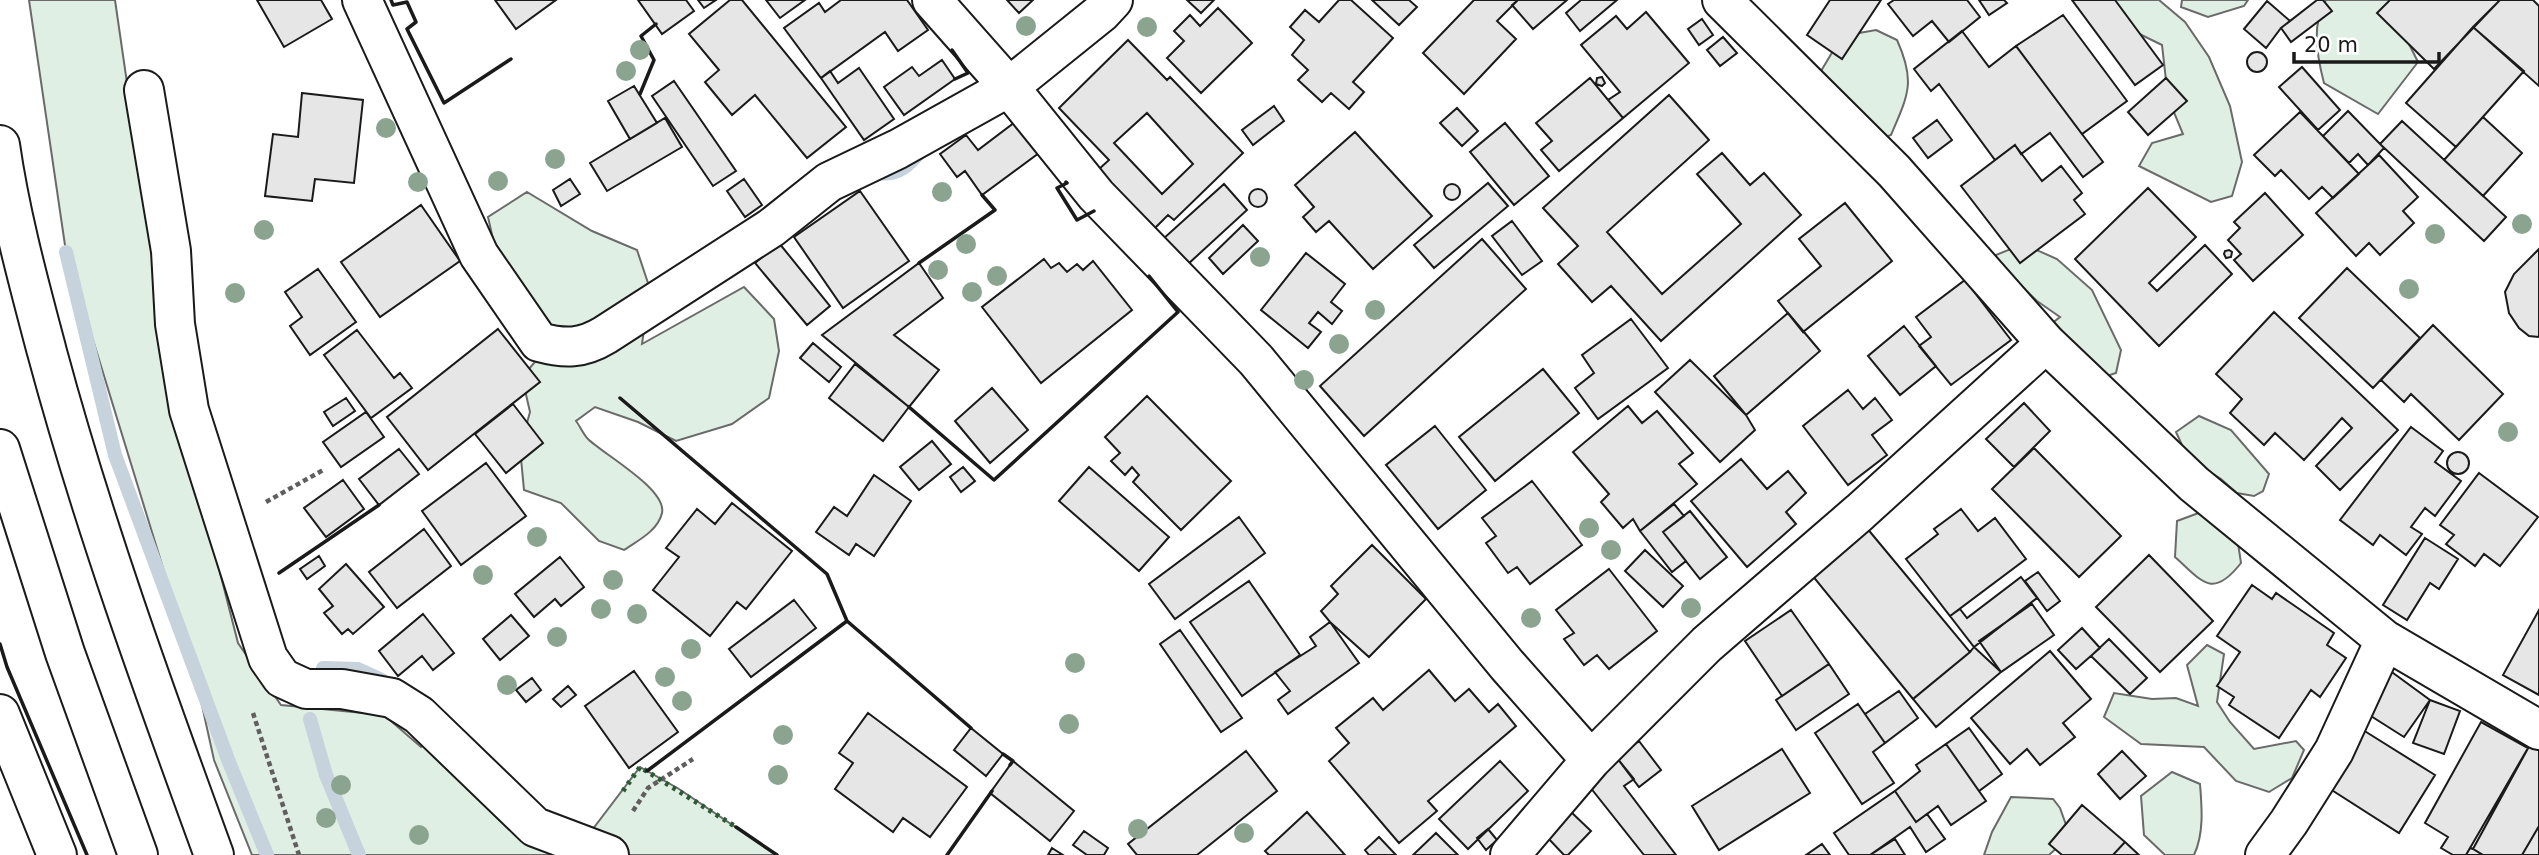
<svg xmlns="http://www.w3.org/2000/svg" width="2539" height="855" viewBox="0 0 2539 855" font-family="'DejaVu Sans',sans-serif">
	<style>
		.green { fill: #e0efe3; stroke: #6a6a6a; stroke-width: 2 }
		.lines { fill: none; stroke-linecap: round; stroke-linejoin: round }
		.stream { stroke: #c6d2dc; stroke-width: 14 }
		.building { fill: #e6e6e6; stroke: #1a1a1a; stroke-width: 2; fill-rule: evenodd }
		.street-casing { stroke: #1a1a1a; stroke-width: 42 }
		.highway-casing { stroke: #1a1a1a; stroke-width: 42 }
		.path { stroke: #5f5f5f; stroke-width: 4.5; stroke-dasharray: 5 3.5; stroke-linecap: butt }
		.street { stroke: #fff; stroke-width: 38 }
		.highway { stroke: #fff; stroke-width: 38 }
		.hedge { stroke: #2b5a34; stroke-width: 5; stroke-dasharray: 3.5 5; stroke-linecap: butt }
		.wall { stroke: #1a1a1a; stroke-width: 3.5 }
		.tree { fill: #8aa48f }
	</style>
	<rect width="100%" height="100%" fill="#fff"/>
	<path class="green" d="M29 0H115L169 373 238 643 281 705 384 715 421 747 443 730 527 807 589 834 640 767 679 789 777 855H252L214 760 194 669 66 252Z
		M2106 0H2159L2185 22 2209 57 2230 106 2242 162 2232 196 2211 202 2139 166 2152 143 2183 134 2168 98 2162 45 2121 25Z
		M2182 0H2248L2244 6 2208 17 2181 7Z
		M2326 0H2393L2395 16 2418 62 2378 114 2324 83C2317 56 2311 25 2326 0Z
		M1876 30 1897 40C1916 82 1908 95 1891 135L1852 149 1821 71 1842 36Z
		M527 192 592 231 637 250 650 289 642 344 744 287 774 319 779 351 769 398 732 424 676 441 638 422 595 407 576 421C580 426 583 434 588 439 603 454 667 489 662 513 658 531 637 541 624 550L599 541 561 503 524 490 520 448 530 412 522 377 535 362 532 307 498 261 488 217Z
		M2023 244 2057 259 2092 290 2121 350 2116 373 2070 388 2032 339 2060 317 2037 301 1991 257Z
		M2199 416 2231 430 2269 474 2263 491 2254 496 2237 493 2221 479 2188 458 2176 432Z
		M2204 511 2238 543 2241 563C2212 600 2202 581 2175 557L2177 521Z
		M2207 645 2224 654 2217 702 2230 722 2254 749 2296 741 2304 750 2292 778 2269 792 2236 781 2204 747 2141 744 2104 717 2114 693 2152 699 2176 698 2198 706 2187 665Z
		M2172 772 2200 784C2202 808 2204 834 2194 855H2165L2144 835 2141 796Z
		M2011 797 2053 799 2060 808 2070 836 2049 855H1984L1992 832Z"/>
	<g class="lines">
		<path class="stream" d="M881 173C898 176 910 164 920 152
			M66 252 115 455 229 762 267 855
			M323 668 358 669 382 680
			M310 719 326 775 359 855"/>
	</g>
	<path class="building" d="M257 0H321L332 19 284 47Z
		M495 0H556L516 29Z
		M638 0H686L694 11 662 34Z
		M698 0H716L704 8Z
		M730 0H742L846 127 807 158 755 95 732 115 705 82 719 70 689 34Z
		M766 0H805L780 18Z
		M841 0H907L928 30 898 51 885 32 821 78 784 28 819 3 825 12Z
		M1007 0H1033L1019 13Z
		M1187 0H1214L1201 13Z
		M1339 0H1351L1393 38 1353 82 1364 92 1349 109 1331 93 1322 102 1298 80 1308 70 1292 55 1304 40 1290 27 1305 10 1319 22Z
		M1372 0H1409L1417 7 1399 25Z
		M1474 0H1518L1497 21 1516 39 1464 94 1423 53Z
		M1518 0H1567L1533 29 1512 5Z
		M1581 0H1617L1580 31 1566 13Z
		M1830 0H1881L1842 59 1807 35Z
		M1894 0H1967L1980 17 1949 42 1932 21 1913 36 1888 4Z
		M1979 0H2004L2007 3 1989 15Z
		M2072 0H2115L2163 65 2135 85Z
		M2317 0H2323L2332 11 2291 42 2281 28Z
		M2390 0H2500L2434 69 2377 13Z
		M2500 0H2533L2539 6V86L2473 27Z
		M2267 1 2290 21 2281 28 2266 48 2244 29Z
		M1218 8 1252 43 1201 93 1167 58 1184 41 1174 31 1190 15 1200 26Z
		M1646 12 1689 63 1623 118 1608 100 1620 92 1581 45 1616 16 1627 29Z
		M2063 15 2127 101 2082 134 2016 46Z
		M1702 19 1713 35 1699 45 1688 29Z
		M2473 27 2524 71 2456 147 2406 103Z
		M1962 31 1989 67 2016 46 2103 162 2083 177 2050 133 2021 154 2015 145 1995 160 1939 84 1931 91 1914 69Z
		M1723 37 1737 53 1720 66 1707 50Z
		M1128 40 1167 80 1170 77 1243 153 1174 220 1168 215 1155 228 1098 170 1109 160 1059 108ZM1147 113 1193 164 1162 194 1114 143Z
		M2247 62a10 10 0 1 1 20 0a10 10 0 1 1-20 0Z
		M942 60 955 79 904 115 884 87 912 67 919 76Z
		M2302 67 2340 110 2318 130 2279 87Z
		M859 68 894 119 864 140 821 78 830 71 838 83Z
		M1602 77 1605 83 1602 86 1596 84 1597 78Z
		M1590 78 1623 118 1559 171 1541 150 1552 141 1536 123Z
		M2166 78 2187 101 2148 135 2128 112Z
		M674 81 736 171 713 186 652 96Z
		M634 86 657 123 630 139 608 101Z
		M302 93 363 100 354 183 315 179 312 201 265 196 273 134 298 137Z
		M1669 95 1709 140 1607 232 1662 294 1741 224 1697 174 1722 153 1750 185 1764 173 1801 215 1661 341 1611 286 1592 302 1558 264 1578 246 1543 208Z
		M1274 106 1284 121 1253 145 1242 130Z
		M1457 108 1478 131 1462 146 1440 123Z
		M2348 111 2384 148 2368 165 2358 154 2349 163 2323 136Z
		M2300 112 2359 174 2333 198 2322 187 2309 199 2281 170 2275 176 2254 155Z
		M2483 117 2522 153 2483 196 2444 160Z
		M665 118 682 147 607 191 590 163Z
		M1019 119 1043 150 982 195 965 171 957 177 940 154 966 135 978 150Z
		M1937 120 1952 140 1928 158 1913 138Z
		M2402 121 2506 217 2484 241 2380 144Z
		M1505 123 1549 176 1514 205 1470 152Z
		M1355 132 1432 216 1373 269 1329 221 1316 232 1303 217 1314 207 1295 185Z
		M2015 145 2042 181 2061 166 2082 193 2074 200 2085 214 2020 263 1961 186Z
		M2379 155 2418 197 2403 211 2414 223 2380 255 2369 243 2356 256 2316 213Z
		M570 179 580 194 561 206 553 190Z
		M744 179 762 205 745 217 727 191Z
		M1488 183 1508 206 1434 268 1414 245Z
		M1224 184 1247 210 1187 265 1163 239Z
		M1444 192a8 8 0 1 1 16 0a8 8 0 1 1-16 0Z
		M2148 188 2196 237 2149 283 2157 291 2205 245 2232 274 2159 346 2075 259Z
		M1249 198a9 9 0 1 1 18 0a9 9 0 1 1-18 0Z
		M860 191 909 261 843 308 794 237Z
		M2265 193 2303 235 2253 281 2234 260 2241 254 2228 240 2240 228 2234 222Z
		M1845 203 1892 261 1803 332 1778 301 1821 266 1799 239Z
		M421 205 460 261 380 317 341 262Z
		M1512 221 1542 261 1522 275 1492 236Z
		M1243 225 1258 241 1223 274 1209 258Z
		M1482 239 1526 289 1364 436 1320 386Z
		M779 243 830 306 807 325 755 263Z
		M2539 249V337L2529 336 2519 328 2509 313 2505 292 2514 274Z
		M2229 250 2232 252 2231 257 2226 258 2224 254 2225 251Z
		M1306 253 1345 284 1331 302 1342 311 1332 324 1318 312 1309 323 1321 332 1308 348 1261 310Z
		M1044 259 1051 268 1059 263 1067 272 1077 264 1083 270 1093 261 1132 310 1041 383 982 307Z
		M919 263 943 298 894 335 939 370 909 407 822 335Z
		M2347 268 2420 338 2373 388 2299 318Z
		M318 269 356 322 310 355 290 326 302 317 285 292Z
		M1965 280 2011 340 1951 385 1919 346 1931 337 1916 317Z
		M2274 312 2398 430 2340 490 2316 466 2352 428 2342 418 2304 460 2275 433 2264 445 2230 413 2242 399 2216 374Z
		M1788 313 1820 351 1746 415 1714 376Z
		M1631 319 1668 368 1598 419 1575 388 1594 373 1582 355Z
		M2433 325 2503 394 2459 440 2411 394 2404 402 2381 380Z
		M1904 326 1936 366 1900 395 1868 356Z
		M498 329 540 382 428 470 387 417Z
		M357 330 394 378 400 373 412 388 371 418 324 355Z
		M813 343 841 367 829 382 800 358Z
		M1690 360 1746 415 1755 430 1720 462 1655 392Z
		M855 364 909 407 883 441 829 398Z
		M1543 369 1579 413 1495 481 1459 437Z
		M992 388 1028 430 990 463 955 421Z
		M1848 390 1863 409 1875 398 1892 420 1872 435 1887 455 1848 485 1803 426Z
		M1147 396 1231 481 1181 530 1133 482 1139 475 1132 467 1125 475 1111 461 1120 453 1105 437Z
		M346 398 355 411 333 426 324 412Z
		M2024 403 2050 431 2014 467 1986 439Z
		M513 404 543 443 506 473 475 434Z
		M1628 406 1642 423 1657 411 1693 453 1679 464 1697 484 1640 531 1633 519 1623 528 1601 502 1609 494 1573 452Z
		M366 412 384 437 341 467 323 442Z
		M1435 426 1486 490 1438 529 1386 465Z
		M2411 427 2443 451 2435 462 2461 481 2435 516 2425 508 2411 527 2422 534 2406 555 2380 535 2373 545 2340 520Z
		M932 441 951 464 919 490 900 467Z
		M2034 448 2121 536 2079 577 1992 489Z
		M399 449 419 474 379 505 359 479Z
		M2447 463a11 11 0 1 1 22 0a11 11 0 1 1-22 0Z
		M1741 459 1767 489 1788 471 1806 493 1786 512 1796 524 1747 567 1691 501Z
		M486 463 526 516 461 565 422 511Z
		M963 467 975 481 961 492 950 477Z
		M1089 467 1169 537 1139 571 1059 501Z
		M2479 473 2538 517 2500 566 2484 554 2475 566 2446 544 2454 535 2440 525Z
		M874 475 911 501 874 556 856 544 849 555 816 532 834 507 847 516Z
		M343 480 364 509 326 537 304 508Z
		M1532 481 1582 545 1530 584 1517 567 1508 573 1486 543 1496 536 1482 518Z
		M732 503 792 551 746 609 737 602 710 636 653 590 679 557 666 548 697 509 715 524Z
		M1674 504 1684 516 1663 532 1686 561 1672 572 1640 531Z
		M1961 509 1978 531 1995 518 2026 559 1950 616 1906 559 1938 534 1934 529Z
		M1690 511 1727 557 1700 579 1663 532Z
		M1239 517 1265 553 1175 619 1149 584Z
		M1866 527 1970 652 1913 699 1811 574Z
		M424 529 451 566 397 608 369 572Z
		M2425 538 2458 559 2439 589 2430 583 2407 620 2383 605Z
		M1372 545 1426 599 1369 657 1330 622 1321 611 1338 594 1331 586Z
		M1645 550 1683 586 1663 607 1625 571Z
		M2149 555 2213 621 2160 672 2096 607Z
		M319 556 325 566 307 579 300 569Z
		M560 557 584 587 561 606 555 599 534 617 515 594Z
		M346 564 384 607 353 634 348 629 342 634 324 613 333 606 319 589Z
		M1609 569 1657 631 1609 669 1597 655 1584 665 1564 639 1574 633 1556 610Z
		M2038 572 2060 601 2047 611 2025 581Z
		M2021 577 2037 598 1974 647 1950 616 1960 609 1967 618Z
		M1249 581 1300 655 1242 696 1190 622Z
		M2252 585 2272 599 2276 593 2334 633 2327 645 2346 658 2320 697 2311 690 2279 738 2229 705 2234 697 2217 686 2240 652 2217 636Z
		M794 600 816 628 751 677 729 649Z
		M2032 604 2054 635 2001 672 1979 641Z
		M1791 610 1829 664 1782 696 1745 641Z
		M2539 610V695L2503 675Z
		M423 614 454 653 433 670 422 656 398 676 379 651Z
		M511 615 529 636 500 660 483 639Z
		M1330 622 1359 663 1288 714 1278 700 1290 691 1275 672 1316 646 1310 637Z
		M2082 628 2100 648 2076 669 2058 650Z
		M1180 630 1242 718 1221 732 1160 644Z
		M2109 639 2147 678 2130 694 2091 656Z
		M1974 647 2001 672 1936 727 1913 699 1970 652Z
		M2050 651 2091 699 2063 723 2075 737 2040 765 2027 749 2010 764 1971 718Z
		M1829 664 1849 694 1796 730 1776 700Z
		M1429 670 1455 701 1469 689 1489 712 1498 704 1516 726 1428 801 1437 811 1399 843 1329 761 1349 743 1336 728 1373 698 1383 710Z
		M2389 670 2430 700 2404 737 2363 711Z
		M634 671 678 732 629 768 585 706Z
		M532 678 541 690 526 702 516 690Z
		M568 686 576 695 561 707 553 699Z
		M1899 691 1918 718 1885 743 1865 714Z
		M2430 700 2460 711 2444 754 2413 743Z
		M1858 704 1885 743 1873 752 1894 783 1862 804 1815 733Z
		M868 713 967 787 930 837 903 818 893 832 835 789 853 763 839 753Z
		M2481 722 2528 748 2466 855H2453L2441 848 2448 837 2425 823Z
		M971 728 1003 754 986 776 954 750Z
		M1969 728 2002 774 1979 791 1946 744Z
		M2363 730 2435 775 2399 833 2327 787Z
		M1639 741 1661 770 1639 787 1617 758Z
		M2532 741 2539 744V826L2522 855H2483L2473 849Z
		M1946 744 1986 801 1951 825 1938 806 1916 822 1895 791 1920 771 1916 765Z
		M1782 749 1810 793 1719 850 1692 806Z
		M1246 751 1277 791 1197 855H1137L1128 844Z
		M2122 751 2146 776 2120 799 2098 774Z
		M1617 758 1634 779 1624 786 1676 855H1644L1586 782Z
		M1013 761 1074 811 1050 841 990 793Z
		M1500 761 1528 791 1468 849 1439 819Z
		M1895 791 1916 822 1927 814 1945 839 1926 852 1910 827 1870 855H1849L1834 833Z
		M2082 805 2125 842 2113 855H2062L2049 844Z
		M1570 811 1591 831 1568 855H1564L1546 836Z
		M1307 812 1345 855H1269L1265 851Z
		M2539 826V855H2522Z
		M1488 829 1497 840 1486 850 1477 838Z
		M1084 831 1108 848 1104 855H1087L1073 845Z
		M1436 833 1458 855H1413Z
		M1379 837 1396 855H1369L1365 850Z
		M1895 839 1905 855H1870Z
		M2125 842 2139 855H2113Z
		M1822 844 1830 855H1806Z
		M1052 848 1063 855H1048Z
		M2470 848 2473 849 2483 855H2466Z"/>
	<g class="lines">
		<g class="street-casing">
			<path id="street" d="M362 0 479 255 539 342C565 349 582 349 605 335L771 228 829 182 898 149 1009 87 1101 13 1113 0
				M932 0 1009 87 1096 195 1256 360 1507 665 1591 760
				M1722 0 1894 171 2046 343 2194 484 2385 640 2539 730
				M144 90 171 251 175 324 189 410 268 658 282 678 306 689H342L392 698 419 715 535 827 609 855
				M0 714 57 855
				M1510 855 1591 760 1707 644 1860 512 2046 343
				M2265 855 2289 822 2334 751 2385 640"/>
		</g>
		<g class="highway-casing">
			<path id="highway" d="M0 145C10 215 29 284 47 352 93 523 153 688 214 855
				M0 449 65 653 138 855"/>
		</g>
		<path class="path" d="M266 502 325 469
			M253 713 299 855
			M633 811 648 788 693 759"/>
		<use href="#street" class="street"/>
		<use href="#highway" class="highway"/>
		<path class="hedge" d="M623 791 640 767 736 827"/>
		<path class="wall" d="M391 0 393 5 407 2 416 22 407 29 444 103 511 59
			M952 50 968 73 955 79
			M640 94 654 60 641 36 656 24
			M1066 182 1067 183 1057 188 1077 220 1094 211
			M919 263 995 210 982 195
			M620 398 827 574 847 621
			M909 407 994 480 1178 312 1149 276
			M279 573 379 505
			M0 644 7 667 87 855
			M1003 754 1013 761 1010 765
			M647 771 847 621 971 728
			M736 827 777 855
			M947 855 992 791"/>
	</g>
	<g class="tree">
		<circle cx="1026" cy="26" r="10"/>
		<circle cx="1147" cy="27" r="10"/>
		<circle cx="640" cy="50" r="10"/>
		<circle cx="626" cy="71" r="10"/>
		<circle cx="386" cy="128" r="10"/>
		<circle cx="555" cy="159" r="10"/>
		<circle cx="498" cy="181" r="10"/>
		<circle cx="418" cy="182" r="10"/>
		<circle cx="942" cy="192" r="10"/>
		<circle cx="2522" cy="224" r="10"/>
		<circle cx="264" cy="230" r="10"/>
		<circle cx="2435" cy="234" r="10"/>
		<circle cx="966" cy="244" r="10"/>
		<circle cx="1260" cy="257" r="10"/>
		<circle cx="938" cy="270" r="10"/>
		<circle cx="997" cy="276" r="10"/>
		<circle cx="2409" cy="289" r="10"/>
		<circle cx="972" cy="292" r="10"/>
		<circle cx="235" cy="293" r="10"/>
		<circle cx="1375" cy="310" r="10"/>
		<circle cx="1339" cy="344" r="10"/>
		<circle cx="1304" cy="380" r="10"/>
		<circle cx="2508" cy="432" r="10"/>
		<circle cx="1589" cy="528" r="10"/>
		<circle cx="537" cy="537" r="10"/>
		<circle cx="1611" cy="550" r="10"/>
		<circle cx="483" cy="575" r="10"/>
		<circle cx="613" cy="580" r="10"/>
		<circle cx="1691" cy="608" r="10"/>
		<circle cx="601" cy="609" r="10"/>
		<circle cx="637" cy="614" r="10"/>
		<circle cx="1531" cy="618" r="10"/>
		<circle cx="557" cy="637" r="10"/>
		<circle cx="691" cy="649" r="10"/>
		<circle cx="1075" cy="663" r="10"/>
		<circle cx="665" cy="677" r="10"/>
		<circle cx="507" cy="685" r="10"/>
		<circle cx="682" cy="701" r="10"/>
		<circle cx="1069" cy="724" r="10"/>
		<circle cx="783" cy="735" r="10"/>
		<circle cx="778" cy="775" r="10"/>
		<circle cx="341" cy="785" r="10"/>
		<circle cx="326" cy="818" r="10"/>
		<circle cx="1138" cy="829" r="10"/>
		<circle cx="1244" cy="833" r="10"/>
		<circle cx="419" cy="835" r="10"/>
	</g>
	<path d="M2294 52v10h145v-10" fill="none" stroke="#1a1a1a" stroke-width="3.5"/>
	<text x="2304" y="52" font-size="21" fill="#1a1a1a" stroke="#ffffff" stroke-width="5" paint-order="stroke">20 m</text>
</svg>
